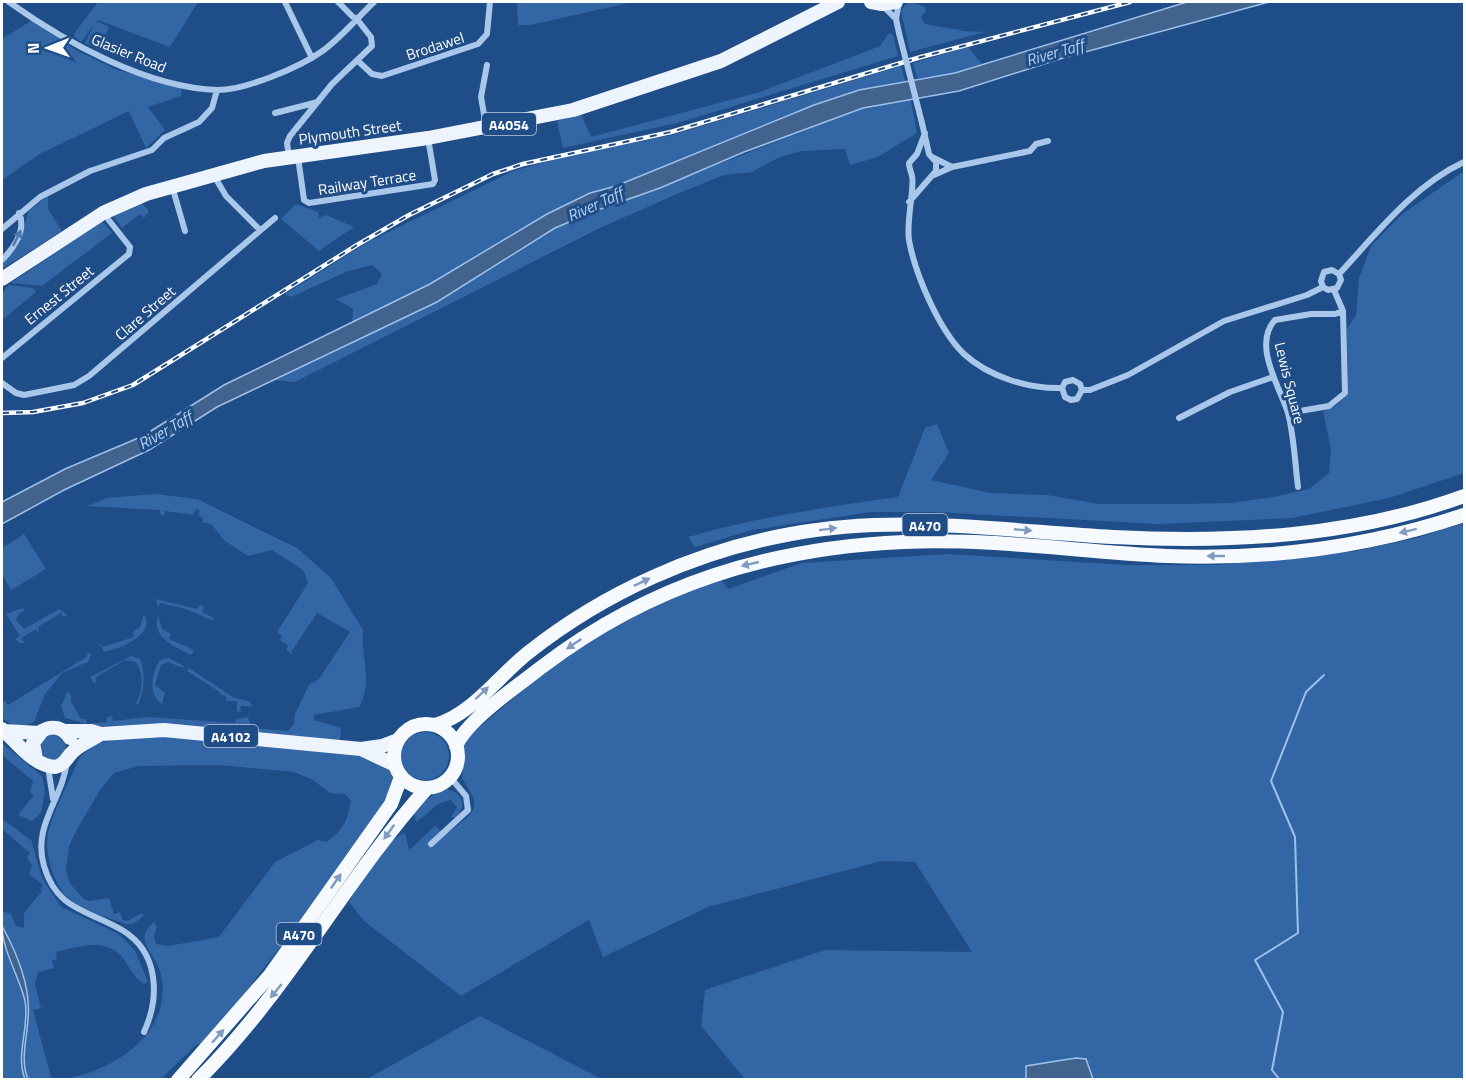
<svg xmlns="http://www.w3.org/2000/svg" width="1466" height="1081" viewBox="0 0 1466 1081" font-family="'Titillium Web',sans-serif">
	<style>
		.green { fill: #3366a5 }
		.water { fill: #42638d; stroke: #9dc1ec; stroke-width: 1.5 }
		.lines { fill: none; stroke-linecap: round; stroke-linejoin: round }
		.stream { stroke: #9dc1ec; stroke-width: 2 }
		.minor { stroke: #a9c7ea; stroke-width: 6 }
		.primary { stroke: #edf4fe; stroke-width: 14 }
		.trunk { stroke: #f6fafe; stroke-width: 14 }
		.rail-casing { stroke: #fff; stroke-width: 4.5 }
		.rail { stroke: #1f4d87; stroke-width: 2; stroke-dasharray: 7; stroke-linecap: butt }
		.minor-bridge { stroke: #a9c7ea; stroke-width: 6 }
		.oneway { fill: #4f78aa }
		.oneway2 { fill: #809bbd }
		.labels { text-anchor: middle; dominant-baseline: central; stroke-width: 6; stroke-linejoin: round; paint-order: stroke }
		.shield { fill: #1f4d87; stroke: #bccadb; stroke-width: 1.5 }
		.shield-label { font-size: 14px; font-weight: bold; fill: #fff }
		.street-label { font-size: 15px; fill: #fff; stroke: #1f4d87 }
		.water-label { font-size: 16px; font-style: italic; fill: #b5d1f2; stroke: #1f4d87 }
	</style>
	<rect width="100%" height="100%" fill="#1f4d87"/>
	<path class="green" d="M98 2H198L170 47 98 20 96 23 99 22 109 27 99 50 85 43 94 25 81 42 73 35Z
		M517 2H633L530 25H518Z
		M912 2 925 7 926 11 921 17 925 24 964 31 985 32 910 52 901 11 906 4Z
		M31 21 76 50 115 69 182 89 181 96 148 107 165 130 146 148 129 111 40 154 2 180V36L3 38Z
		M889 33 893 35 898 56 681 122 563 148 557 121 581 114 591 137 760 92 880 46Z
		M968 47 982 64 955 73 917 78 913 63Z
		M901 66 905 81 859 90 814 105 616 187C561 199 514 235 466 264 429 285 390 304 352 324L353 309 336 299 377 284 382 274 372 265 348 271 291 297 285 294 368 242 513 171 566 156 672 135Z
		M910 97 917 133 878 157 850 165 845 149 801 151 778 158 752 172 724 175 677 194 600 228 295 382 274 380 437 302 555 228 863 108Z
		M1464 171V473L1389 498 1292 518 1158 524 935 512H871L752 530 695 547 688 537C757 517 827 507 898 497L925 428 937 424 949 453 931 480 990 493 1048 495 1098 504H1183L1231 503 1273 497 1309 489 1329 473 1331 450 1323 411 1336 406 1348 394 1347 329 1356 315 1359 278 1371 246 1401 215Z
		M48 196V209L62 231 2 269V263L20 240 29 211Z
		M142 203 149 211 144 218 140 214 122 228 113 216Z
		M296 204 318 212 319 218 326 215 354 227 319 251 281 219Z
		M102 221 112 233 42 286 11 283Z
		M9 285 33 288 36 292 2 320V293Z
		M155 494 197 499 297 548 331 578 363 630C361 655 373 685 359 707L314 715V720L341 728 340 740 150 725 94 726 65 718 61 706 68 691 72 698 70 700 81 719H86L87 724 107 722V717L112 716 113 721 147 717 235 723 236 719 248 717 252 728 288 731 294 724 295 714 309 685 319 679 350 632 317 613 291 652 295 656 286 650 288 646 280 640 282 636 277 632 308 583 303 570 272 550 248 556 225 541 211 524 202 522 203 517 198 516 200 511 196 509 193 515 165 511 164 516 161 515 160 510 87 506 107 498Z
		M1464 523V1079H745L701 1026 705 990 825 950 972 952 915 862 881 861 708 907 603 957 589 920 461 996 364 921 349 902C361 882 383 841 405 833L409 850 435 826 445 835 469 816 474 808V799L462 778 464 745 467 738 543 673 586 642 642 610 720 578 728 589 802 563 948 554 1128 565H1217L1293 558 1356 551 1416 538Z
		M24 534 46 569 11 590 2 574V548Z
		M156 599 197 609 200 605 204 607 202 612 214 618 213 621 186 609 160 603 158 608Z
		M23 608 25 611 20 612 16 620 24 629 59 609 67 615 64 617 61 613 38 627 39 634 36 629 21 638 24 643H20L15 639 20 636 6 614Z
		M144 614C156 635 121 648 104 652L99 643 103 647 134 637 133 632 140 627Z
		M158 615 162 629 171 634 169 639 194 650 191 655C174 646 151 638 158 615Z
		M85 652 91 654 88 662 62 673 45 694 34 722C20 729 13 726 2 718V702L5 701 8 705 88 656Z
		M131 656 140 659C146 672 144 693 138 705L136 703C143 691 144 673 136 662L125 660 96 677 95 684 90 677Z
		M169 658 184 666 183 668 168 662 161 665 155 685 165 693 162 704C148 696 151 672 160 660Z
		M189 668 233 697 250 702 252 706H240L241 711 237 712V701H226V696L221 695V693L187 671Z
		M401 756a24 24 0 1 1 48 0a24 24 0 1 1-48 0Z
		M40 747a13 13 0 1 1 26 0a13 13 0 1 1-26 0Z
		M149 735 355 754C367 758 389 762 393 777 398 804 230 1012 203 1044H197L161 1079H65C116 1070 176 1031 160 971 157 960 148 952 145 942 143 933 148 927 154 922L157 927 154 936 156 944 168 946 219 937 275 862 318 840 326 842C342 832 348 820 351 801L345 794 330 793 313 780 294 772 220 765 138 766 114 773 100 790 76 831 69 846 66 870 70 884 84 899 89 901 109 898 114 914 120 912 123 920 127 921 142 913 144 916 133 924H126C109 918 85 911 71 900 54 888 44 853 48 833 54 808 69 784 78 760 95 737 122 738 149 735Z
		M2 743 42 776 45 791 41 813 32 821 18 815 34 795 30 792 33 781 2 755Z
		M446 789C462 792 468 805 456 817H451L457 807 451 800C431 804 431 813 416 822L414 813C423 802 433 793 446 789Z
		M2 819 31 840 42 878 61 907 117 933 127 942 135 951 148 982 144 984C132 977 129 964 120 955 102 938 77 947 56 952L57 959 52 961 54 968 38 972 35 984 41 1008 33 1010 51 1077 55 1079H28C20 1059 27 1039 28 1018 30 994 21 972 14 949L7 951C14 971 25 993 27 1014 28 1037 17 1057 25 1079H2V911L11 914 16 926 24 928V913L42 891 40 889 43 885 29 874 32 865 27 858 30 853 2 829Z
		M480 1016 592 1074 600 1079H367Z"/>
	<path class="water" d="M1187 2H1269L1063 58 959 91 863 108 744 152 660 188 598 210 555 228 437 302 217 407 149 450 64 490 2 524V502L65 469 143 436 224 385 430 284 547 214 590 193 616 186 814 105 859 90 955 73Z
		M2 926C17 953 31 988 28 1019 27 1039 20 1060 28 1079H25C15 1054 30 1027 25 1001 20 978 2 950 2 926Z
		M1076 1058 1086 1059 1093 1079H1026V1066Z"/>
	<g class="lines">
		<path class="stream" d="M1280 1080 1272 1070 1283 1012 1255 960 1298 933 1295 837 1271 781 1306 692 1324 675"/>
		<path class="minor" d="M9 2C65 42 147 88 218 90 245 90 298 68 321 52 340 39 357 18 374 2
			M285 2 312 58
			M338 2 355 19
			M882 5 896 19
			M899 33 896 19 899 2
			M358 61 372 74 382 76 478 44 487 34 490 2
			M275 113 318 102
			M486 126 481 97 487 65
			M925 133 917 154 909 163C909 169 911 171 912 176 915 186 906 221 909 240 915 274 939 330 964 354 989 377 1029 389 1062 388
			M289 157 287 143 290 136 332 84 372 46 371 37 356 18
			M298 157 304 200 309 203 433 184 435 180 428 138
			M934 158 952 167
			M213 174 226 196 260 230
			M934 175 952 167 1030 151 1036 144 1048 141
			M172 186 185 231
			M909 202 936 171V162L929 154 922 123
			M2 229 40 197 90 171 152 150 164 138 199 122 212 108 217 90
			M2 260C13 249 27 230 19 213
			M1339 274C1376 234 1414 185 1464 162
			M1323 287 1321 281 1324 272 1332 270 1339 274
			M1323 287 1328 290 1337 288 1341 280 1339 274
			M2 358 129 254 130 247 104 214
			M2 383 16 393 24 395 74 385 89 376 275 218
			M1062 388 1065 397 1071 400 1077 399 1082 390
			M1062 388 1065 382 1073 380 1080 384 1082 390
			M1082 390H1090L1128 375 1224 321 1307 295 1323 287
			M1288 413 1329 406 1345 393 1343 311 1334 290
			M1179 418 1230 392 1273 377
			M1298 487C1295 463 1294 436 1288 413 1280 387 1252 345 1275 320L1311 314H1335L1343 311
			M67 761C63 799 32 825 44 866 57 911 89 910 122 930 159 952 160 997 144 1032
			M48 767 53 799
			M431 844 468 810 466 796 450 777"/>
		<path class="primary" d="M871 2 882 4 896 2
			M2 279 103 213 146 194 264 161 428 138 573 110 721 61 838 2
			M2 729C17 742 32 765 55 767 67 764 67 755 76 749 83 743 93 739 101 734
			M4 731 39 733
			M65 731H91L101 734 164 730 361 749 382 746 398 740
			M361 749 395 765
			M36 759 33 743 42 731C52 725 63 727 70 738"/>
		<path class="trunk" d="M394 756a32 32 0 1 1 64 0a32 32 0 1 1-64 0Z
			M435 725C473 714 498 676 529 652 605 592 697 551 791 534 898 514 1006 531 1113 537 1232 543 1352 537 1464 496
			M456 746C467 720 520 684 543 666 651 584 769 548 904 542 992 538 1080 552 1167 556 1268 560 1369 547 1464 515
			M178 1080 270 975 391 804 401 777
			M198 1080C287 992 345 880 427 788"/>
		<g class="rail-casing">
			<path id="rail" d="M2 413 33 412 83 403 133 385 357 245 409 215 493 174 523 164 671 132 921 57 1130 2"/>
		</g>
		<use href="#rail" class="rail"/>
		<path class="minor-bridge" d="M899 33 922 123"/>
	</g>
	<defs><path id="oneway-solid" d="M-6-.8H1V-3.2L6.5 0L1 3.2V.8H-6Z" transform="scale(1.5)"/></defs>
	<use class="oneway" href="#oneway-solid" transform="translate(17 238) rotate(-64)"/>
	<g class="oneway2">
		<use href="#oneway-solid" transform="translate(828 529) rotate(-7)"/>
		<use href="#oneway-solid" transform="translate(1023 530) rotate(5)"/>
		<use href="#oneway-solid" transform="translate(1408 531) rotate(166)"/>
		<use href="#oneway-solid" transform="translate(1216 556) rotate(-180)"/>
		<use href="#oneway-solid" transform="translate(750 564) rotate(167)"/>
		<use href="#oneway-solid" transform="translate(642 582) rotate(-26)"/>
		<use href="#oneway-solid" transform="translate(574 644) rotate(146)"/>
		<use href="#oneway-solid" transform="translate(482 693) rotate(-43)"/>
		<use href="#oneway-solid" transform="translate(389 832) rotate(126)"/>
		<use href="#oneway-solid" transform="translate(336 881) rotate(-55)"/>
		<use href="#oneway-solid" transform="translate(276 991) rotate(129)"/>
		<use href="#oneway-solid" transform="translate(218 1036) rotate(-48)"/>
	</g>
	<g class="labels">
		<g class="shield">
			<rect x="482" y="113" width="54" height="22" rx="4.5"/>
			<rect x="902.5" y="514" width="45" height="22" rx="4.5"/>
			<rect x="204" y="725" width="54" height="22" rx="4.5"/>
			<rect x="276.5" y="923" width="45" height="22" rx="4.5"/>
		</g>
		<g class="shield-label">
			<text x="509" y="124">A4054</text>
			<text x="925" y="525">A470</text>
			<text x="231" y="736">A4102</text>
			<text x="299" y="934">A470</text>
		</g>
		<g class="street-label">
			<text transform="translate(435 46) rotate(-18)">Brodawel</text>
			<text transform="translate(129 53) rotate(22)">Glasier Road</text>
			<text transform="translate(350 132) rotate(-8)">Plymouth Street</text>
			<text transform="translate(367 182) rotate(-9)">Railway Terrace</text>
			<text transform="translate(59 295) rotate(-39)">Ernest Street</text>
			<text transform="translate(145 313) rotate(-41)">Clare Street</text>
			<text transform="translate(1290 383) rotate(76)">Lewis Square</text>
		</g>
		<g class="water-label">
			<text transform="translate(1055 52) rotate(-16)">River Taff</text>
			<text transform="translate(595 204) rotate(-25)">River Taff</text>
			<text transform="translate(165 430) rotate(-30)">River Taff</text>
		</g>
	</g>
	<rect width="1466" height="1081" fill="none" stroke="#ffffff" stroke-width="6"/>
	<g transform="translate(48 48) rotate(269)" stroke="#1f4d87" stroke-width="4.5" paint-order="stroke">
	<path d="M0-4.5L10 22L0 15L-10 22Z" fill="#ffffff"/>
	<text y="-9" font-size="16" font-weight="bold" text-anchor="middle" fill="#ffffff">N</text>
	</g>
</svg>
